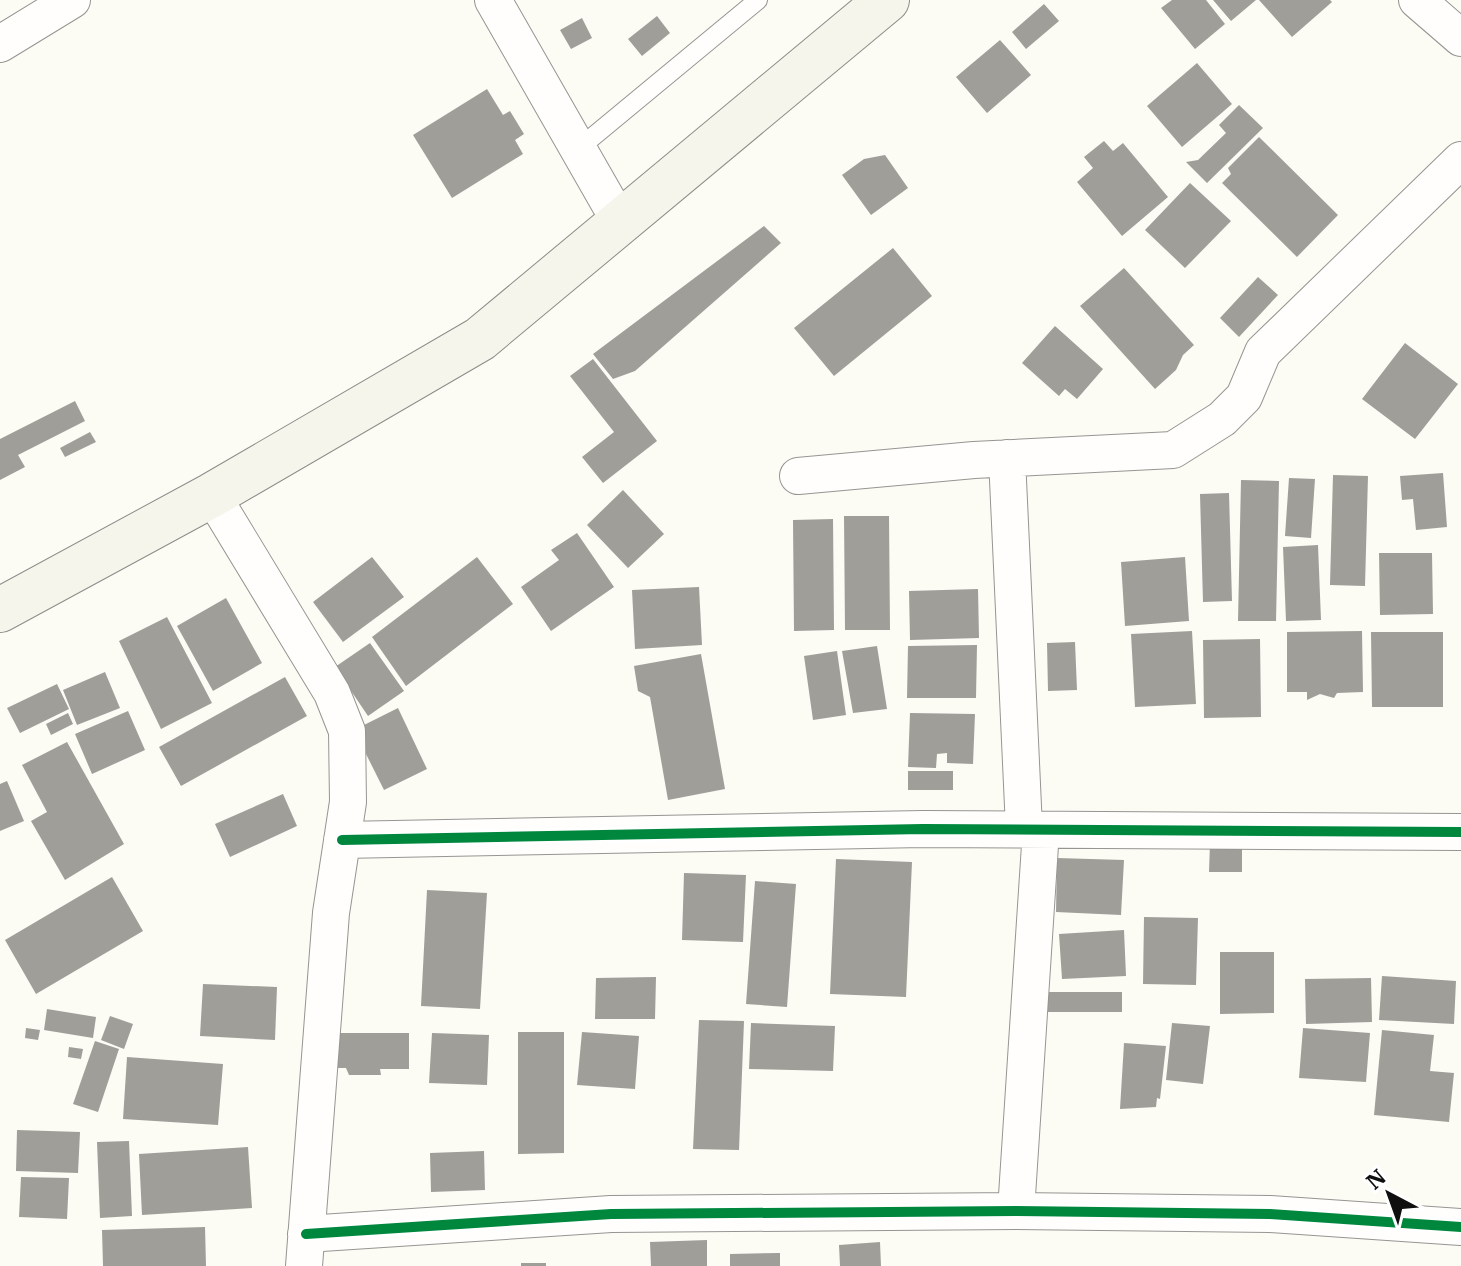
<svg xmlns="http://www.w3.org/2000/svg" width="1461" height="1266" viewBox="0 0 1461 1266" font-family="'IBM Plex Serif',serif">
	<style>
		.building { fill: #a09e99 }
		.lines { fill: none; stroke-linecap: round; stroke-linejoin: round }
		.lane-casing { stroke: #969592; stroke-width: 20 }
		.street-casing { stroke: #969592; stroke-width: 38 }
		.secondary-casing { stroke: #8c8c89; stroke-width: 46 }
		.lane { stroke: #fffefd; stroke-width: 18 }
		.street { stroke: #fffefd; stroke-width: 36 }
		.secondary { stroke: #f5f5eb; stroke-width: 44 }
		.cycleway-casing { stroke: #fff; stroke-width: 15 }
		.cycleway { stroke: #00873e; stroke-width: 10 }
	</style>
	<rect width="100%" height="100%" fill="#fcfbf4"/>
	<path class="building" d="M1172 0H1206L1225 24 1195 49 1161 8Z
		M1213 0H1256L1231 21Z
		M1259 0H1330L1332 2 1292 37Z
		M1044 4 1059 21 1026 49 1012 32Z
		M657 16 670 33 642 56 628 39Z
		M582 18 592 38 571 49 560 30Z
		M1000 40 1031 75 987 113 956 77Z
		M1197 63 1232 104 1182 147 1147 106Z
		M487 89 503 115 510 111 524 134 515 140 523 154 452 198 413 135Z
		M1239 105 1263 128 1207 183 1186 162 1198 160 1226 133 1219 125Z
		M1259 137 1338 215 1297 257 1222 183 1231 174 1228 168Z
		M1104 141 1113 151 1123 143 1168 197 1122 236 1077 182 1093 168 1084 157Z
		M885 155 908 188 871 215 842 175 864 159Z
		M1190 183 1231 221 1185 268 1145 230Z
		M764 226 781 243 635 371 613 379 593 354Z
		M893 248 932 296 834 376 794 328Z
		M1124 268 1194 345 1183 355 1176 370 1155 389 1080 306Z
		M1258 277 1278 295 1239 337 1220 318Z
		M1055 326 1103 369 1077 399 1065 389 1059 396 1022 363Z
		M1405 343 1458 384 1415 439 1362 399Z
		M593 359 657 441 603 483 582 457 614 432 570 376Z
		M75 401 85 421 18 455 25 467 0 480V439Z
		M90 432 96 442 65 457 60 448Z
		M1443 473 1447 527 1416 530 1413 499 1402 500 1400 476Z
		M1333 475 1368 476 1365 586 1330 585Z
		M1289 478 1315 479 1311 538 1285 536Z
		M1241 480 1279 481 1276 621H1238Z
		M623 490 664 534 628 568 587 525Z
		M1229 493 1232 601 1203 602 1200 494Z
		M844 516H889L890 630H845Z
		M833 519 834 630 794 631 793 520Z
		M577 533 614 587 551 631 521 587 559 560 551 550Z
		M1318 545 1321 620 1286 621 1283 547Z
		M1379 553H1432L1433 614 1380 615Z
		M372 557 404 597 343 642 313 602Z
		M477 557 513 604 406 686 372 637Z
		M1185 557 1189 621 1125 626 1121 562Z
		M699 587 702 645 635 649 632 590Z
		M978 589 979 638 910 640 909 591Z
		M226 598 262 663 213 691 177 626Z
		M167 617 212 703 161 729 119 641Z
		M1192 631 1196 704 1135 707 1131 634Z
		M1362 631 1363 692 1337 693 1334 698 1320 694 1307 700V692H1287V632Z
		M1371 632H1443V707H1372Z
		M1260 639 1261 717 1204 718 1203 640Z
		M1075 642 1077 690 1048 691 1047 643Z
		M370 643 404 691 368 716 335 667Z
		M977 645 976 698H907L908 646Z
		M877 646 887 709 853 713 842 651Z
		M837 651 846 715 813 720 804 656Z
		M701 654 725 789 668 800 650 697 638 691 634 666Z
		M105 672 120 708 77 725 63 690Z
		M285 677 307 716 181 786 159 747Z
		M57 684 69 709 20 733 7 708Z
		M398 708 427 769 384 790 354 730Z
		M128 711 145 750 92 774 75 734Z
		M68 713 73 724 51 735 46 724Z
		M910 713 975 714 973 764 947 763V753L937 754 936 768 908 767Z
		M67 742 124 844 65 880 31 821 47 812 22 765Z
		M908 771H953V790H908Z
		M7 781 24 821 0 831V784Z
		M283 794 297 826 230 857 215 824Z
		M1210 843 1242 844V872H1209Z
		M1057 858 1124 860 1121 915 1056 912Z
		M836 859 912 862 906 997 830 994Z
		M684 873 746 875 743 942 682 940Z
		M112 877 143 931 36 994 5 940Z
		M755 881 796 884 787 1007 746 1004Z
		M427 890 487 893 480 1009 421 1006Z
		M1144 917 1198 918 1196 985 1143 984Z
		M1124 930 1126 976 1062 979 1059 934Z
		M1220 952H1274V1013L1220 1014Z
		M1382 976 1456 981 1454 1024 1379 1020Z
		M656 977 655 1019H595L596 978Z
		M1371 978 1372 1022 1306 1024 1305 979Z
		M203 984 277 987 275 1040 200 1036Z
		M1047 992H1122V1012H1047Z
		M47 1009 96 1017 93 1038 44 1030Z
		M110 1016 133 1024 124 1049 101 1040Z
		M699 1020 744 1021 739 1150 693 1149Z
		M751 1023 835 1026 833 1071 749 1069Z
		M1172 1023 1210 1026 1203 1084 1166 1080Z
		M26 1028 40 1030 38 1040 25 1038Z
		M1303 1028 1370 1033 1366 1082 1299 1078Z
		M1382 1030 1434 1035 1430 1071 1454 1073 1449 1122 1374 1115Z
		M518 1032H564V1153L518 1154Z
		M582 1032 639 1036 635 1089 577 1085Z
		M325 1033H409V1069H380L381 1075H349L346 1068H325Z
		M432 1033 489 1035 487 1085 429 1083Z
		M95 1041 119 1049 98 1112 73 1104Z
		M1124 1043 1166 1046 1160 1099 1157 1098 1156 1107 1120 1109Z
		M69 1047 83 1049 81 1059 68 1057Z
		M127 1057 223 1064 218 1125 123 1119Z
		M17 1130 80 1132 78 1173 16 1171Z
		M129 1141 132 1216 100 1218 97 1142Z
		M248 1147 252 1208 142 1215 139 1154Z
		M484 1151 485 1190 431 1192 430 1153Z
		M21 1177 69 1178 67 1219 19 1217Z
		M205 1227 206 1266H103L102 1230Z
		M707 1240V1266H651L650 1242Z
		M880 1242 881 1266H840L839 1245Z
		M780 1253V1266H730V1254Z
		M521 1263H546V1266H521Z"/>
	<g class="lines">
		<g class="lane-casing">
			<path id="lane" d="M578 149 758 0"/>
		</g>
		<g class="street-casing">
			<path id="street" d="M493 0 620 222
				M1417 0 1461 38
				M0 44 72 0
				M1007 458 1024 828
				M798 476 974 460 1173 450 1222 419 1244 397 1263 352 1461 160
				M212 495 332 693 347 731 348 802 331 913 304 1266
				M342 840 923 829 1461 832
				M1016 1211 1041 830
				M306 1234 611 1214 1016 1211 1270 1214 1461 1227"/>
		</g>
		<g class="secondary-casing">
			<path id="secondary" d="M0 610 212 495 480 339 887 0"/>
		</g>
		<use href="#lane" class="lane"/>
		<use href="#street" class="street"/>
		<use href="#secondary" class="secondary"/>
		<g class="cycleway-casing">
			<path id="cycleway" d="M342 840 923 829 1461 832
				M306 1234 611 1214 1016 1211 1270 1214 1461 1227"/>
		</g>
		<use href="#cycleway" class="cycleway"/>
	</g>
	<g transform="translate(1389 1194) rotate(319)" stroke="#ffffff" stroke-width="6" paint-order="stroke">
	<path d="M0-6L14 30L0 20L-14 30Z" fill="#0f0f0f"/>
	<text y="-12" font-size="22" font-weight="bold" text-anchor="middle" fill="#0f0f0f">N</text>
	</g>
</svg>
